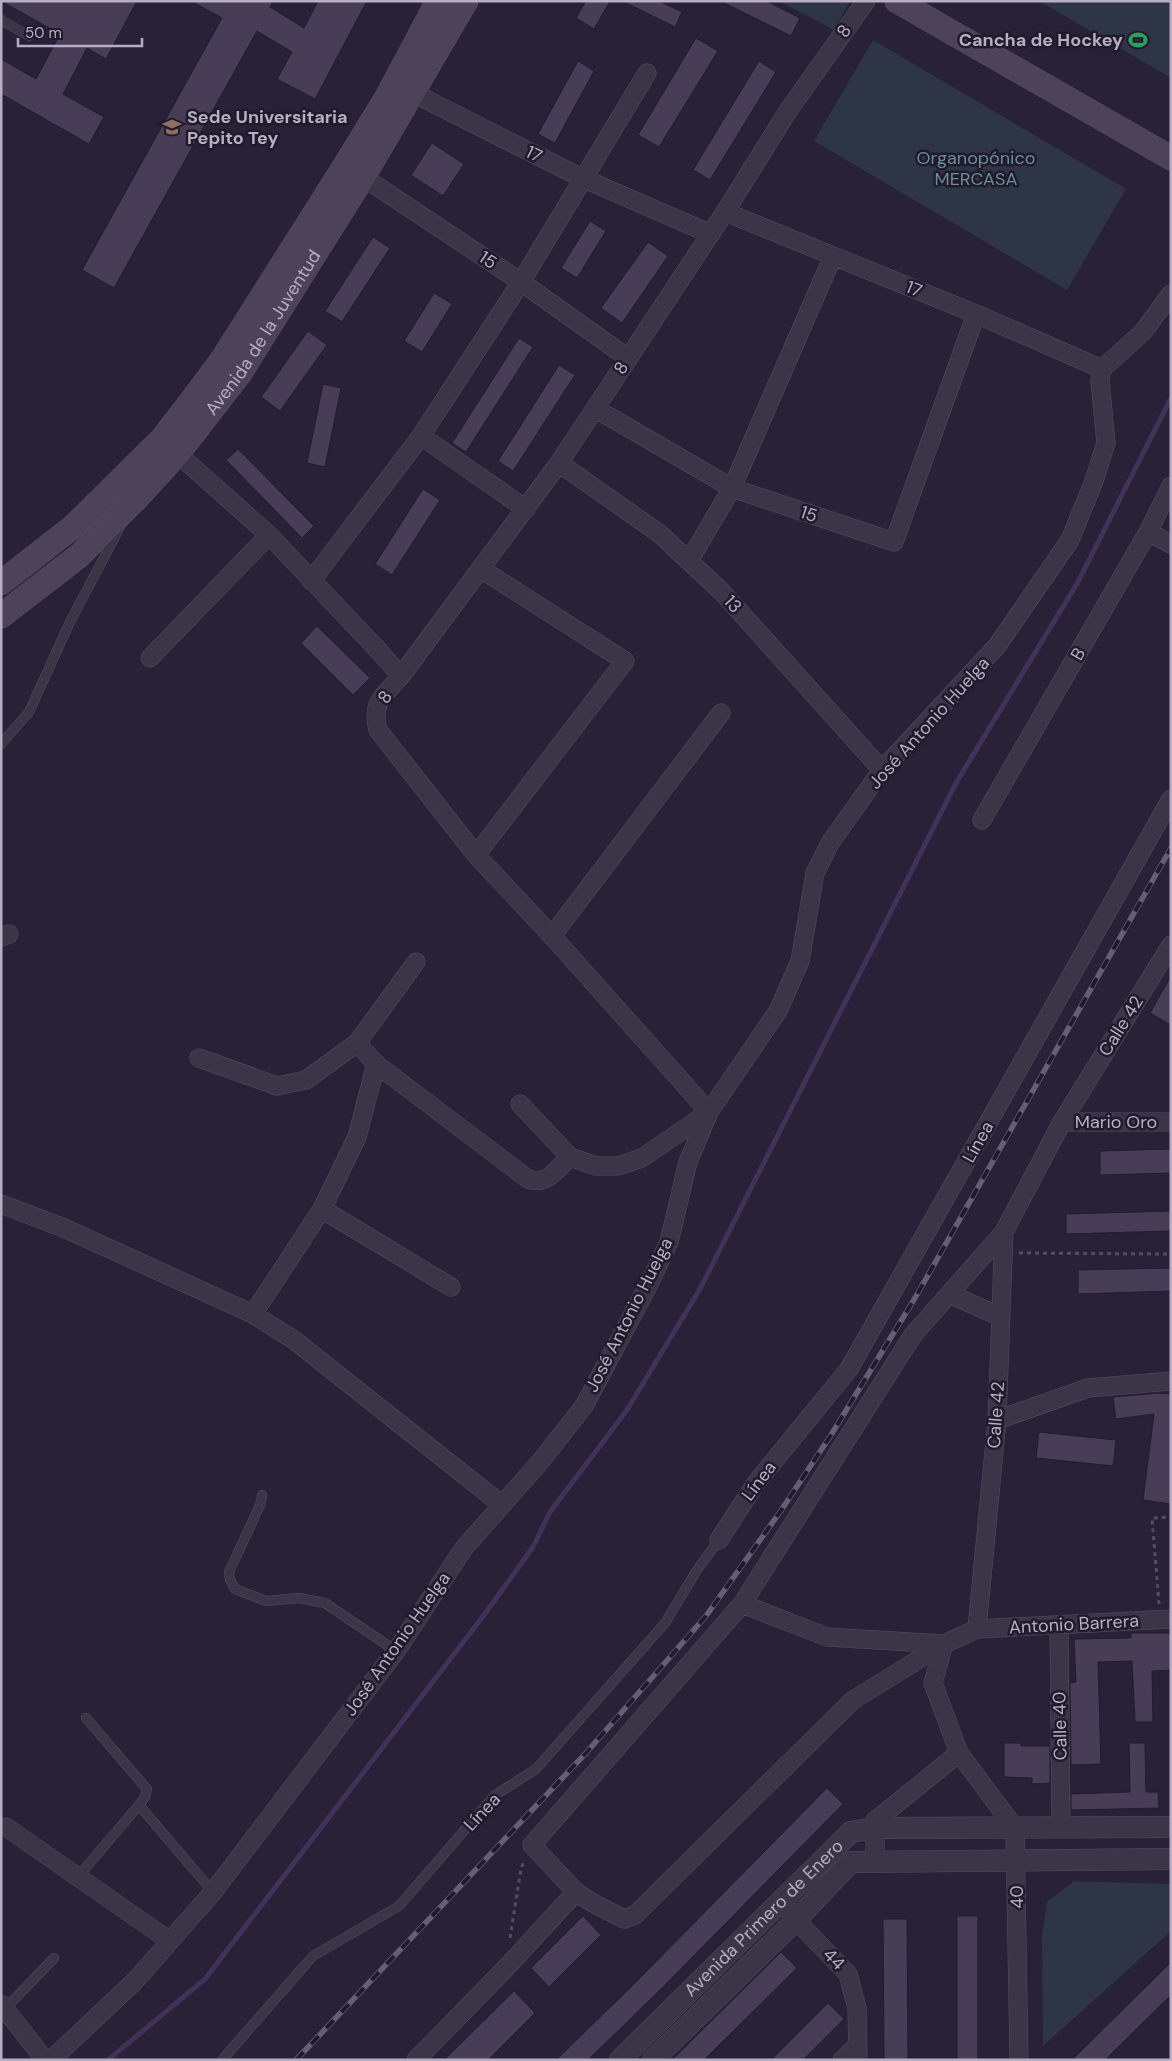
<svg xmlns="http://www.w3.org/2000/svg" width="1172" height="2061" viewBox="0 0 1172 2061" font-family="'DM Sans',sans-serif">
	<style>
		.green { fill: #2d3547 }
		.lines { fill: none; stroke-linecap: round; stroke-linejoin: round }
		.stream { stroke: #423159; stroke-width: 5 }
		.building { fill: #473d57; stroke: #231b2e }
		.service-casing { stroke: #574e62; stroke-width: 10 }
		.minor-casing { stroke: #574e62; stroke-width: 19 }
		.tertiary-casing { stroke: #574e62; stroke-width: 22 }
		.secondary-casing { stroke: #574e62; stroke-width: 25 }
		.path { stroke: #4f4f63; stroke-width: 3; stroke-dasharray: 4 4; stroke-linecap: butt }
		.service { stroke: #3c3447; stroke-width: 9 }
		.minor { stroke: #3c3447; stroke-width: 18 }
		.tertiary { stroke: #3c3447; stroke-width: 21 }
		.secondary { stroke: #4d425a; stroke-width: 24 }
		.rail-casing { stroke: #675d75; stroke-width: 5.5 }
		.rail { stroke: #21192c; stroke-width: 4; stroke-dasharray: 11; stroke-linecap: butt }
		.labels { text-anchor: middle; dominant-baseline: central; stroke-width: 5; stroke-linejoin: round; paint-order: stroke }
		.street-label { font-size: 18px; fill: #b8aec4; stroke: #21192c }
		.poi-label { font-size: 18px; font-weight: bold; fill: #b8aec4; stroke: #21192c; text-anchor: end }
		.park-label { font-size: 18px; fill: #679194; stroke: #21192c }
	</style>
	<rect width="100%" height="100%" fill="#292137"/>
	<path class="green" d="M779 1H850L834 30Z
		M1039 1H1171V78Z
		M873 40 1126 189 1067 290 814 141Z
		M1074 1881 1171 1884V1931L1043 2046 1042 1936 1047 1902Z"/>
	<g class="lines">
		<path class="stream" d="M108 2060 205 1979 484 1615 533 1547 550 1512 627 1410 700 1289 956 783 1078 582 1171 398"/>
	</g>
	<path class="building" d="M1 1H137L106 59 87 48 63 94 104 117 89 144 1 94V59L36 79 60 34Z
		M191 1H273L270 7 304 28 318 1H367L315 99 277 79 292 52 257 31 114 288 82 270 222 18Z
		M586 1H610L594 29 576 18Z
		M622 1H659L682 12 675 27Z
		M720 1H766L800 18 791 36Z
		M696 38 718 51 659 147 638 135Z
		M578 61 594 71 555 143 538 134Z
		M759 61 776 72 710 180 693 170Z
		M432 143 464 164 443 196 411 175Z
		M590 221 606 231 577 278 561 268Z
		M373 237 390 248 342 322 325 311Z
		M648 242 668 256 622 323 601 308Z
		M434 293 452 304 422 352 404 341Z
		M308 331 327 345 280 411 261 397Z
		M519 338 533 347 466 452 452 443Z
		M559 365 575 375 513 471 498 461Z
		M323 384 341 388 325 467 307 463Z
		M238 449 314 526 302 538 226 460Z
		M423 489 440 500 392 575 375 564Z
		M317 626 370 678 353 695 301 643Z
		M1171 976V1025L1150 1013Z
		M1171 1149V1173L1100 1175V1151Z
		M1171 1211V1231L1066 1234V1214Z
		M1171 1268V1291L1078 1294V1270Z
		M1159 1393 1171 1394V1504L1143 1500 1154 1414 1116 1419 1113 1397Z
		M1039 1432 1116 1440 1113 1466 1036 1458Z
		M1131 1633H1171V1670L1152 1671 1153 1722H1135L1132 1661 1098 1662 1101 1764 1071 1765 1070 1683 1076 1682 1074 1639 1131 1638Z
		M1004 1743H1021V1746H1050V1783L1032 1784V1778L1004 1777Z
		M1129 1743H1145L1146 1792H1158L1159 1808 1071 1810V1794L1130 1792Z
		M827 1788 843 1804 663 1987 588 2060H556L631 1987Z
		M583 1916 601 1935 549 1987 531 1968Z
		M957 1916H978V2060H957Z
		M883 1919H907L908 2060H884Z
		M781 1952 797 1968 704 2060H672Z
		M1171 1962V1995L1105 2060H1072Z
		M514 1991 535 2013 488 2060H444Z
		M828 2003 844 2019 803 2060H771Z"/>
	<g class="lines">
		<g class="service-casing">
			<path id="service" d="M1 20 29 36
				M1 744 29 712 70 622 120 527
				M262 1495 261 1503 229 1572 230 1580 235 1589 266 1601 299 1598 325 1603 396 1651
				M139 1805 213 1892
				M77 1878 139 1805 145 1797 147 1789 86 1718
				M5 2009 54 1958
				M222 2060 313 1956 399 1906 495 1795 536 1769 665 1623 697 1570 719 1540"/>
		</g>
		<g class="minor-casing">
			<path id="minor" d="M413 93 582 178 711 234
				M354 171 521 282 628 358
				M725 212 976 314 1102 369
				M596 409 732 488 894 542 976 314
				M421 436 526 509
				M169 446 269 535 378 650 401 676
				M559 463 660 534 722 592 882 770
				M1148 532 1171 544
				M689 561 732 488 833 256
				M311 581 421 436 521 282 647 73
				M150 658 269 535
				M982 820 1148 532 1171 486
				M476 855 625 661 481 569
				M552 936 721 713
				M1 937 9 934
				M357 1043 376 1064 528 1179C547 1186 557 1169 570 1157
				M199 1058 277 1086 306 1080 357 1043 416 962
				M520 1104 570 1157 596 1166H618L642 1158 709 1112 552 936 476 855 378 730C371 702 384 695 401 676L559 463 725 212 788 111 866 1
				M1062 1122H1171
				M1 1204 64 1228 253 1314 294 1340 501 1504
				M322 1209 451 1287
				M949 1294 1001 1317
				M253 1314 322 1209 357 1137 376 1064
				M997 1420 1088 1388 1171 1381
				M719 1540 756 1483 849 1369 1171 799
				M742 1604 827 1637 944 1644
				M1059 1625 1061 1828
				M977 1629 1171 1619
				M944 1644 853 1700 635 1915 624 1919 591 1902 576 1892 532 1845 742 1604 913 1335 1004 1232
				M6 1827 170 1941
				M875 1862V1821L959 1753
				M782 1901 796 1920 848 1974 857 2008 858 2060
				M1 2004 45 2060
				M51 2060 135 1981 213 1892 396 1651 464 1548 540 1462 584 1406 649 1284 669 1242 688 1162 709 1112 778 1011 800 961 815 873 830 843 882 770 997 646 1070 540 1094 481 1106 443 1100 381 1102 369 1143 332 1171 294
				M416 2060 504 1970 576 1892
				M842 2060 858 2045
				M1019 2060 1015 1828 959 1753 933 1683 944 1644 977 1629 997 1420 1004 1232 1062 1122 1171 945"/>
		</g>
		<g class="tertiary-casing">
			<g id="tertiary">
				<path id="s1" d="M620 2060 851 1832 874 1828 1171 1827"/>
				<path d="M653 2060 796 1920 851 1862 1171 1859"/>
			</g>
		</g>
		<g class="secondary-casing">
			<g id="secondary">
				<path d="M897 1 1171 158"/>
				<path d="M1 583 74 526 162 439 190 403 222 360 346 164 387 97 438 1"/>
				<path id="s2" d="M1 616 80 555 135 500 178 453 240 373 363 177 466 1"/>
			</g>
		</g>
		<path class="path" d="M1019 1253 1171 1254
			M1159 1604 1152 1518 1171 1517
			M510 1938 521 1869 524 1861"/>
		<use href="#service" class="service"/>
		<use href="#minor" class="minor"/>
		<use href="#tertiary" class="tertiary"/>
		<use href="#secondary" class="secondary"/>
		<g class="rail-casing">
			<path id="rail" d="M296 2060 586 1753 706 1616 780 1512 831 1435 915 1298 1171 848"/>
		</g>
		<use href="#rail" class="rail"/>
	</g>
	<defs>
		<g id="stadium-bare" transform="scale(1.5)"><path d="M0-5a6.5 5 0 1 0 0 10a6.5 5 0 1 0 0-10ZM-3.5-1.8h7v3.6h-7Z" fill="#2e9e5b" stroke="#21192c" stroke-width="2.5" paint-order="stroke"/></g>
		<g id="university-bare" transform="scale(1.5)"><path d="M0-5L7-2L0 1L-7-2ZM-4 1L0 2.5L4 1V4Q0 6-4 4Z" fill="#8d6e63" stroke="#21192c" stroke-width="2.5" paint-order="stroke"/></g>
	</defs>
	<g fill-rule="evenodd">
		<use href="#stadium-bare" x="1138" y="40"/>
		<use href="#university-bare" x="172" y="127"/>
	</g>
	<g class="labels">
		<g class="street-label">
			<text transform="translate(844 31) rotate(-55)">8</text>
			<text transform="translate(534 154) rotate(27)">17</text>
			<text transform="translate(488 260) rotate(34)">15</text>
			<text transform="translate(914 289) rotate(22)">17</text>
			<text stroke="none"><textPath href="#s2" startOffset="389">Avenida de la Juventud</textPath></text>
			<text transform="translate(621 368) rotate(-58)">8</text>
			<text transform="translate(809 514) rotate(18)">15</text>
			<text transform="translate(733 604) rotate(48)">13</text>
			<text transform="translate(1078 654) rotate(-60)">B</text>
			<text transform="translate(385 697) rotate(-55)">8</text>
			<text transform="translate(929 723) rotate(-48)">José Antonio Huelga</text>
			<text transform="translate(1121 1026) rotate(-58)">Calle 42</text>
			<text x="1116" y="1122">Mario Oro</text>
			<text transform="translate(978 1142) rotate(-61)">Línea</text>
			<text transform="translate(629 1315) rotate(-63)">José Antonio Huelga</text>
			<text transform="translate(996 1415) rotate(-86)">Calle 42</text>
			<text transform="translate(759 1481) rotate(-53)">Línea</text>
			<text transform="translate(1074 1624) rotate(-3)">Antonio Barrera</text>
			<text transform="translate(397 1644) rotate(-55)">José Antonio Huelga</text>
			<text transform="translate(1060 1726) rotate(-91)">Calle 40</text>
			<text transform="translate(482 1812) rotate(-47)">Línea</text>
			<text transform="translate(1017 1897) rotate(-91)">40</text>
			<text stroke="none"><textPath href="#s1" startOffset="202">Avenida Primero de Enero</textPath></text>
			<text transform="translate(834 1959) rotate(46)">44</text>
		</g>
		<g class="poi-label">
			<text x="1123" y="40">Cancha de Hockey</text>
			<text x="187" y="117" text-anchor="start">Sede Universitaria<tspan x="187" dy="21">Pepito Tey</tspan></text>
		</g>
		<g class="park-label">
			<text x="976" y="158">Organopónico<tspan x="976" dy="21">MERCASA</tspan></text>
		</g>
	</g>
	<rect width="1172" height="2061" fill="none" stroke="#b8aec4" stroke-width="5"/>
	<path d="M18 38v8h124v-8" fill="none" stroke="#b8aec4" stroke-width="2.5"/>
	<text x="25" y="38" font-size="15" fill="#b8aec4" stroke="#21192c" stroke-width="4" paint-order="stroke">50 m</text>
</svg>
